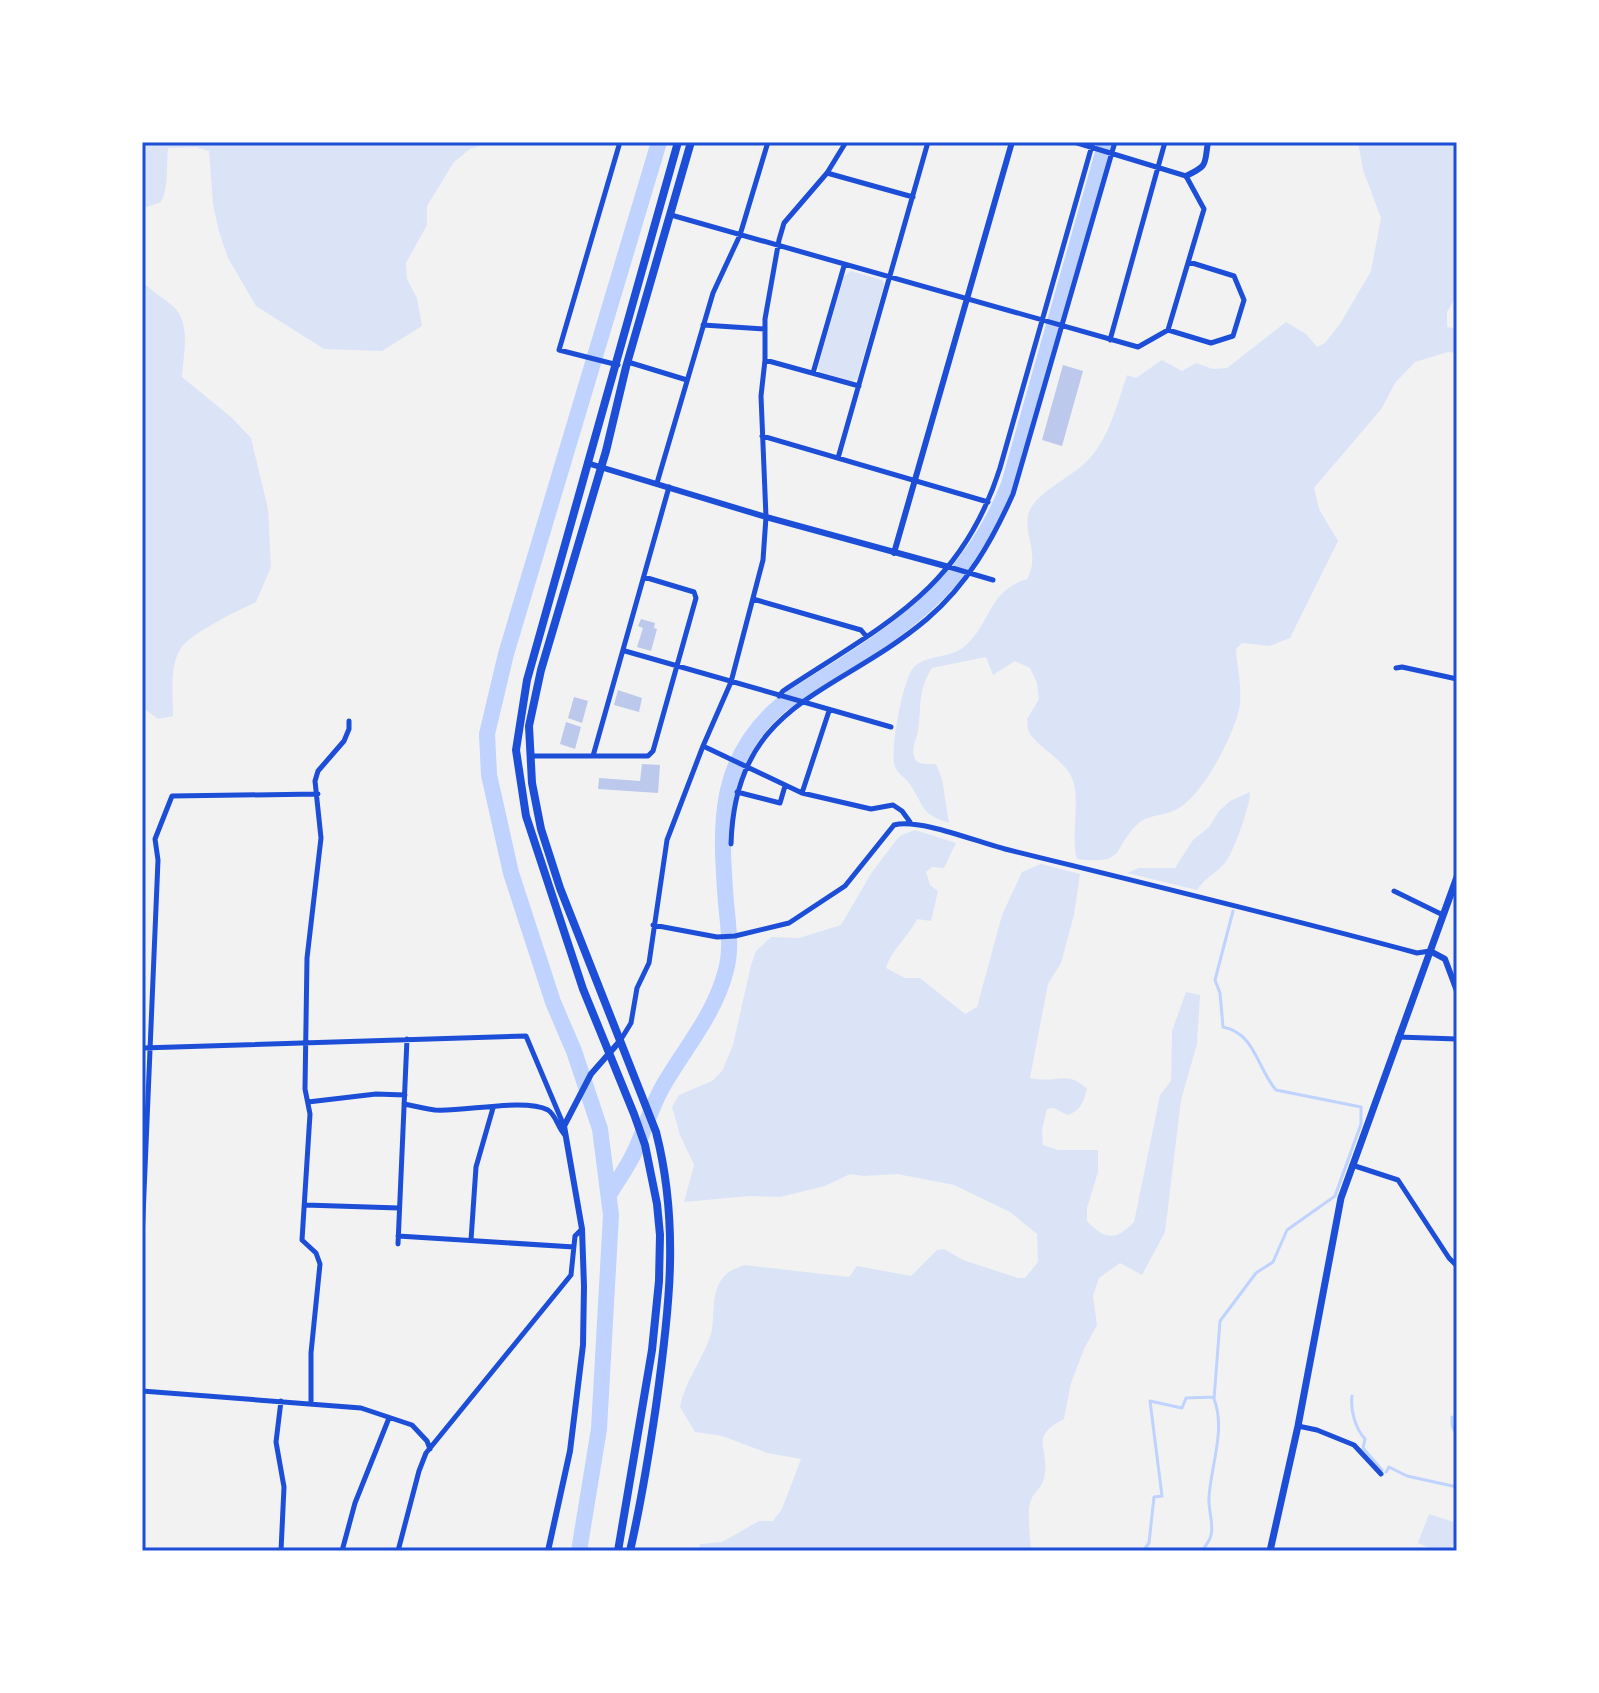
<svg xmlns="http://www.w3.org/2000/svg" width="1599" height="1693" viewBox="0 0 1599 1693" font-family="'Space Grotesk',sans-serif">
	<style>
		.green { fill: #dbe4f7 }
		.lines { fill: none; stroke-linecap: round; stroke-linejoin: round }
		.stream { stroke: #bfd3fe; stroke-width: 3 }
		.river { stroke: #bfd3fe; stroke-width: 16 }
		.building { fill: #bdc9ec }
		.minor { stroke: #1d4ed8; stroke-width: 5 }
		.tertiary { stroke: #1d4ed8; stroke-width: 6 }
		.primary { stroke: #1d4ed8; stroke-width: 7 }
		.trunk { stroke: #1d4ed8; stroke-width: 8 }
		.neatline { fill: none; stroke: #1d4ed8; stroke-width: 3 }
	</style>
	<rect width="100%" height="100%" fill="#f2f2f2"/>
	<path class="green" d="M142 142H493L470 149 454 162 427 206V225L406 263 407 279 417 298 422 326 382 351 324 349 256 306 228 258 219 232 213 205 209 151 196 147 168 148C166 167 169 187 161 202L147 207 142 205Z
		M1358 142H1457V295L1447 312V327L1457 329V353L1448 352 1415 362 1395 383 1382 408 1314 488 1319 509 1338 541 1290 638 1270 646 1242 643 1236 649C1237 667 1243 692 1239 710 1232 738 1204 793 1179 808 1167 816 1149 814 1139 823 1110 849 1129 865 1077 859 1071 843 1079 804 1074 784 1068 760 1037 748 1029 732 1027 728 1028 723 1027 719L1039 699 1037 683 1030 668 1015 661 993 675 986 657 932 668C917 692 922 705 918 731 917 738 911 749 914 756 916 766 929 764 936 764L942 779 949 823C921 814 925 808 911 786 907 779 898 774 895 767 889 754 903 675 915 666 929 654 951 659 966 645 992 621 988 591 1027 579 1041 555 1022 533 1029 512 1036 492 1074 476 1089 459 1110 436 1117 404 1127 375L1136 378 1162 360 1182 371 1196 363 1213 369 1227 368 1286 322 1306 334 1317 347 1325 343 1340 324 1371 271 1381 218 1363 170Z
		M851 271 882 280 884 285 857 379 852 381 820 372 818 367 844 276Z
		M142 281C152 292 166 299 176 309 191 328 183 355 182 377L231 417 251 438 268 509 271 567 256 602C239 610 191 633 181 648 169 666 173 695 173 716L158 719 142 707Z
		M1250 792C1251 804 1233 854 1225 863 1215 874 1206 877 1197 890L1127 873 1139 868H1175L1193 840 1209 827 1219 811 1230 801Z
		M915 830 956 843 944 868 932 867 926 872 930 885 938 891 931 921 917 919C908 938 892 948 886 968L905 978H920L965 1014 977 1007 1002 915 1022 872 1041 864 1080 874 1074 915 1061 963 1048 984 1030 1078C1056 1084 1067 1069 1087 1089 1084 1101 1080 1112 1067 1115L1054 1108 1047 1109 1042 1130 1043 1145 1058 1150H1098V1172L1087 1208V1221C1105 1240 1116 1241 1134 1222L1160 1095 1171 1081 1172 1031 1186 992 1200 995 1197 1044 1181 1100 1165 1232 1142 1275 1120 1263 1099 1278 1093 1296 1097 1325 1084 1349 1071 1383 1064 1419C1027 1438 1051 1448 1044 1478 1042 1488 1034 1492 1031 1500 1026 1510 1031 1539 1031 1551H699L700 1544 722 1542 759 1521H773L782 1509 801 1459 767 1453 722 1436 695 1432 680 1407C684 1383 702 1360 710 1337 716 1320 710 1299 720 1282 725 1272 735 1268 745 1265L849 1277 857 1266 911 1276 937 1250 944 1249 963 1260 1018 1278H1025L1038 1262 1037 1234 1010 1212 954 1185 897 1174 864 1176 850 1174 825 1186 780 1197 750 1196 684 1202 694 1165 680 1135 672 1107 679 1095 712 1081 722 1071 733 1045 751 965 756 951 771 937 799 938 841 925 872 872 897 839 902 835Z
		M1429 1514 1457 1523V1538L1449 1551H1437L1418 1543Z"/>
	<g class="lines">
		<path class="stream" d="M142 1128H143
			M1352 1396C1350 1411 1356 1429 1365 1439L1363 1448 1382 1470
			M1452 1417V1425L1457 1437
			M1386 1472 1389 1467 1407 1476 1457 1487
			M1143 1551 1149 1543 1154 1497 1162 1496 1150 1401 1182 1408 1186 1398 1214 1397
			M1202 1551C1205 1546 1210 1541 1211 1535 1214 1523 1208 1510 1209 1497 1211 1465 1226 1429 1214 1399L1220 1321 1256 1273 1273 1262 1287 1230 1335 1196 1361 1124V1107L1276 1090C1257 1068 1255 1033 1223 1027L1220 993 1215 980 1233 911"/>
		<path class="river" d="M609 1195C617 1181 627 1168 634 1153 644 1132 651 1107 663 1086 685 1048 715 1014 726 970 732 949 728 924 726 903 720 824 716 760 782 704 879 643 966 597 1009 484L1106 142
			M579 1551 599 1429 611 1215 600 1129 574 1051 553 1002 511 873 489 775 487 734 506 654 659 142"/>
	</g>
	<path class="building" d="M1063 365 1083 371 1062 446 1042 440Z
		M641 619 655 623 654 628 657 629 651 651 637 647 643 628 638 626Z
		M618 690 642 698 639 712 614 705Z
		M574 697 588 701 582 723 568 718Z
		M566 722 581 727 575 749 560 744Z
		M642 764 660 765 658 793 598 789 599 778 640 781Z"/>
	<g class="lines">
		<path class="minor" d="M827 173 913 197
			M671 215 1138 347 1168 330 1204 209 1186 176 1074 142
			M703 325 765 329
			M1168 330 1211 343 1233 336 1244 300 1234 276 1189 262
			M1110 340 1165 142
			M765 360 859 386
			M628 362 687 380
			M618 365 559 350 620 142
			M813 373 844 266
			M762 436 988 502
			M838 458 928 142
			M657 483 713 293 740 235 768 142
			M949 567 993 580
			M753 599 861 630 866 636
			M625 651 891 727
			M1396 668 1402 667 1457 679
			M779 696 783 691C883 625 961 591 1000 468L1093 142
			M703 746 802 793 871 809 893 805 902 811 910 822
			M530 756H593L669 487
			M593 756H648L653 751 696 598 694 592 644 577
			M737 792 780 803 785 786
			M802 793 829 711
			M731 844C735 701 836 696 927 619 967 585 992 541 1013 494L1115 142
			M1394 891 1443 915
			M653 925 717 937 735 936 789 923 845 886 894 825C919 818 977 842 1005 849 1143 883 1280 916 1417 953L1430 951
			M1398 1037 1457 1039
			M620 1041 631 1023 637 988 649 963 667 840 703 746 731 682 763 560 766 517 761 396 765 360V319L779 240 784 223 827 173 846 142
			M142 1048 526 1036 564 1126
			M308 1102 376 1094 405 1095
			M404 1104C415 1106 425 1109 435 1110 464 1112 524 1098 548 1110 556 1115 558 1128 565 1135
			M1352 1165 1398 1180 1449 1258 1457 1266
			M305 1205 399 1208
			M398 1236 574 1247
			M142 1240 158 860 155 839 172 796 318 794
			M471 1240 476 1167 493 1108
			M398 1244 407 1039
			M142 1391 361 1408 412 1425 427 1441 430 1449
			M281 1401 276 1442 284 1487 281 1551
			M311 1404V1353L320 1264 316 1253 302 1240 310 1114 305 1089 307 958 321 838 315 781 318 771 344 741 349 729V721
			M1298 1426 1317 1430 1354 1445 1381 1474
			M342 1551 355 1503 389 1418
			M398 1551 419 1471 426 1453 571 1275 575 1236 582 1229"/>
		<path class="tertiary" d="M1186 176C1209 165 1204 165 1208 142
			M587 463 766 517 949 567
			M894 553 1012 142
			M1430 951 1445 959 1457 991
			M548 1551 570 1451 583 1345 584 1286 582 1229 564 1126 591 1074 620 1041"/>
		<path class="primary" d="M1270 1551 1298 1426 1341 1198 1457 877"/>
		<path class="trunk" d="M618 1551 652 1350 659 1281 660 1235 657 1204 645 1145 634 1114 583 989 526 816 516 750 527 680 678 142
			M630 1551C641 1503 649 1454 656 1406 669 1313 680 1225 656 1132L560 888 541 829 532 783 529 726 541 670 606 451 626 367 691 142"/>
	</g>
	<rect width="1599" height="1693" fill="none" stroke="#ffffff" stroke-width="288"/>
	<rect x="144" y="144" width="1311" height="1405" class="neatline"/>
</svg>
